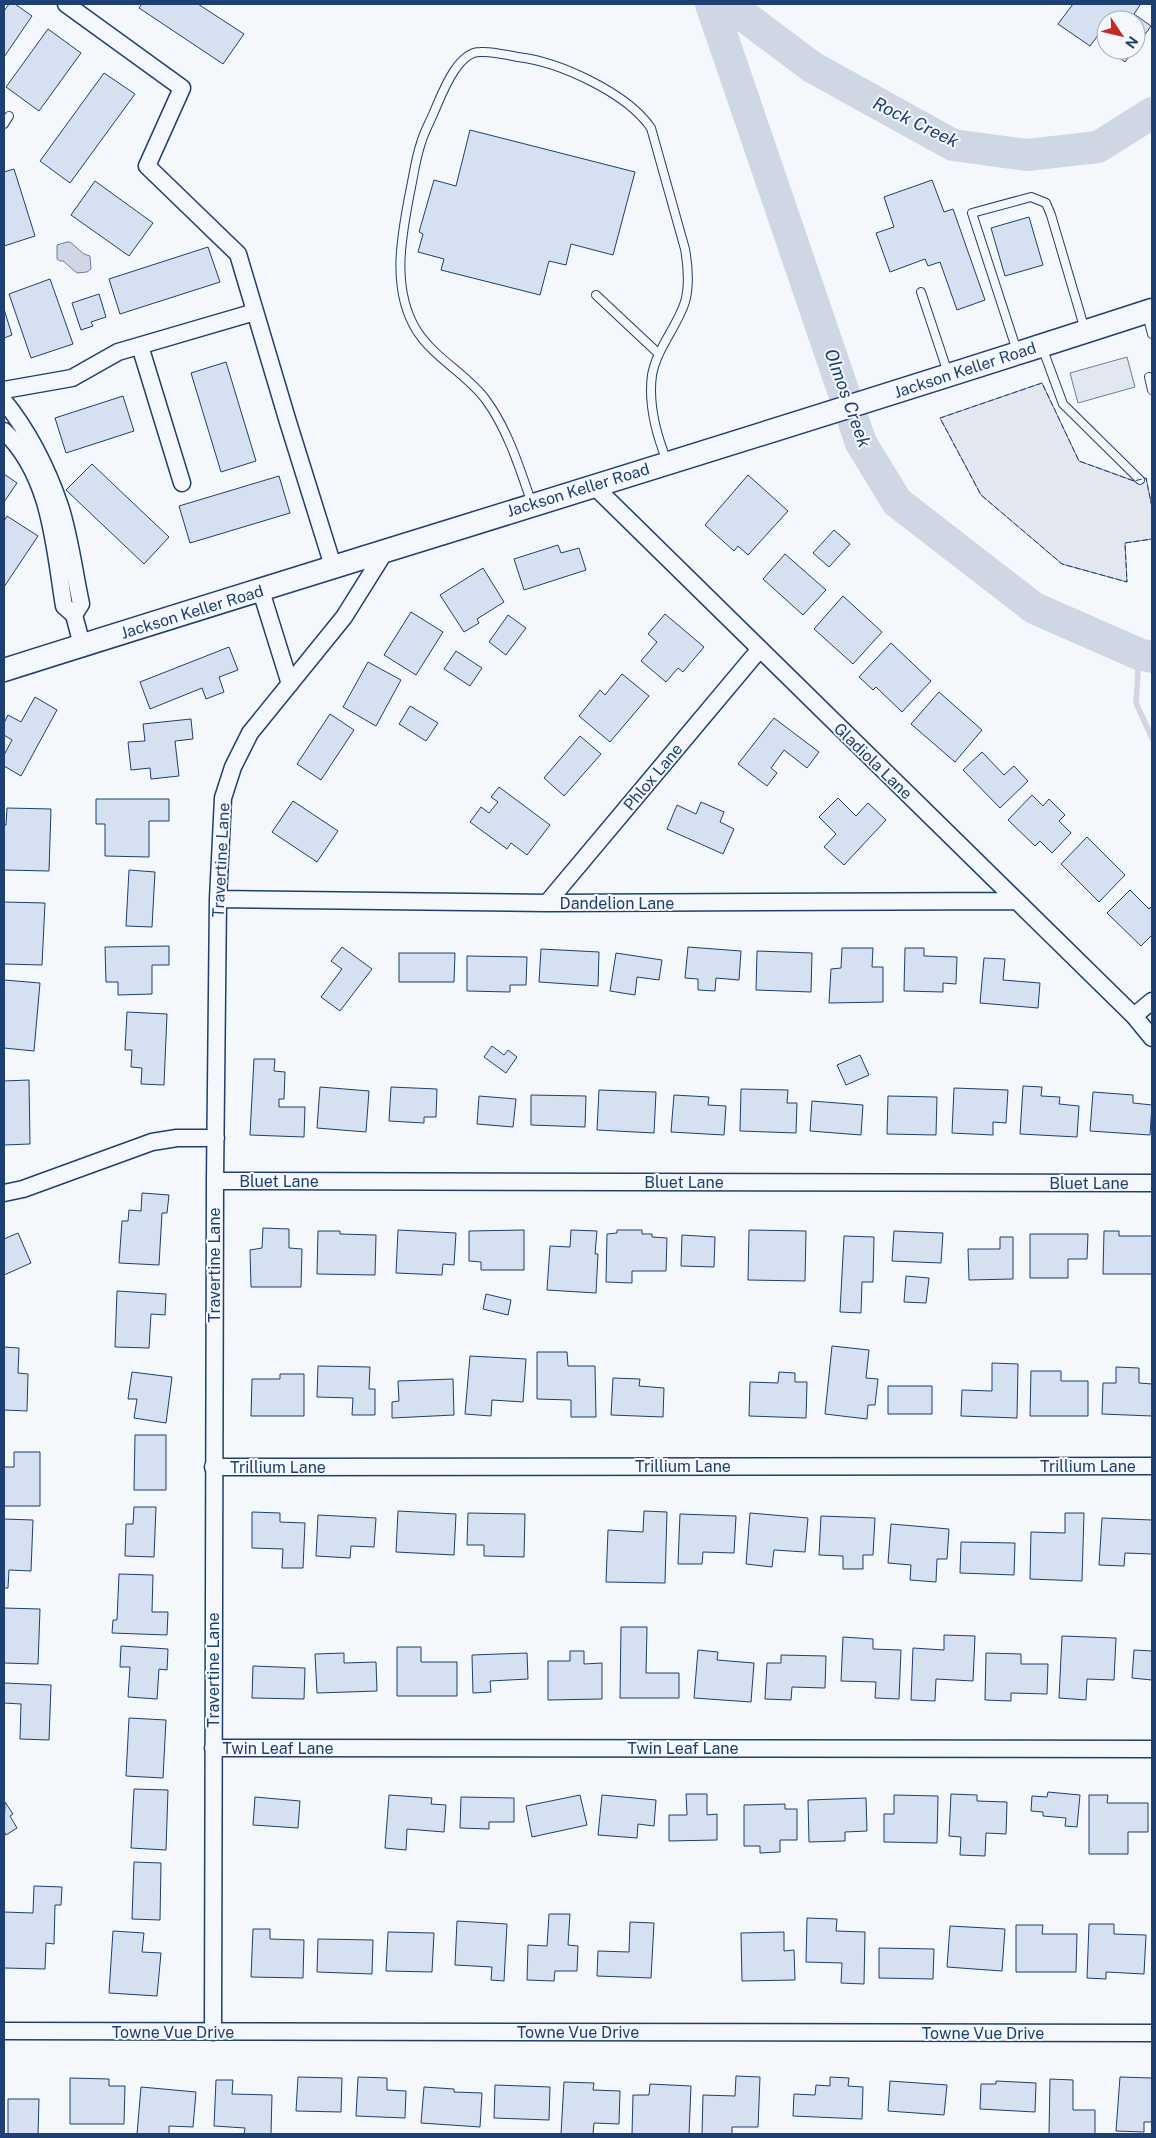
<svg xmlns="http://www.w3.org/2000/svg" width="1156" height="2138" viewBox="0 0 1156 2138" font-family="'Public Sans',sans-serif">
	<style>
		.parking { fill: #e3e8f0; stroke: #687fa3 }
		.water { fill: #cfd7e4; stroke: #687fa3 }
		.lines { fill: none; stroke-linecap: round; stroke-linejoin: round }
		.stream { stroke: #cfd7e4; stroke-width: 5.5 }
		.river { stroke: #cfd7e4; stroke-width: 32 }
		.building { fill: #d5e0f0; stroke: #1d3f73 }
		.service-casing { stroke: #1d3f73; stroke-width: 10 }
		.minor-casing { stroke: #1d3f73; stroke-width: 19 }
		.secondary-casing { stroke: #1d3f73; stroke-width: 25 }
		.service { stroke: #f4f7fb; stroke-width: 8 }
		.minor { stroke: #f4f7fb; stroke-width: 16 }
		.secondary { stroke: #f4f7fb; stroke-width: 22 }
		.fence { stroke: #1d3f73; stroke-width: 1; stroke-dasharray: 6 2.5; stroke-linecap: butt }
		.labels { text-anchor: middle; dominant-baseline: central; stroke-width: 4; stroke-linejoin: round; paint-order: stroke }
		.street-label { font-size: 16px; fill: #1d3f73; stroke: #f4f7fb }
		.water-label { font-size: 18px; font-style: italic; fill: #1d3f73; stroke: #f4f7fb }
	</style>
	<rect width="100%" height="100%" fill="#f4f7fb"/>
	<path class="parking" d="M1127 357 1135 387 1078 403 1070 373Z
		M1042 383 1079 461 1134 481 1146 478 1152 507V539L1125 543 1127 582 1062 564 981 495 940 418Z"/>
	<path class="water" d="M67 242H70L84 254 90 256 91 269 87 272 77 273 63 261H60L57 259V245Z"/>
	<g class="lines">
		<path class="stream" d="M1139 654 1136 703 1152 738"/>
		<path class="river" d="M711 4 861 443 897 502 1034 608 1139 654 1152 657
			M728 4 812 67 953 145 1027 155 1098 147 1152 113"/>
	</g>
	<path class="building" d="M9 4H15L32 16 4 57V11Z
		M142 4H198L244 34 223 64 139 8Z
		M1073 4H1138L1140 5 1134 14 1151 26 1136 47V20H1106V33L1102 30 1090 46 1058 24Z
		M48 29 81 53 39 111 6 87Z
		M1109 50H1134L1125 62Z
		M104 73 135 94 70 183 40 161Z
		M470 130 635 172 613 255 571 244 566 265 549 261 540 295 441 270 444 259 418 252 423 234 419 232 434 180 456 186Z
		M14 169 35 236 4 246V172Z
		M932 180 944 212 953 209 985 300 957 310 940 262 928 266 925 259 890 272 876 233 894 227 884 197Z
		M95 181 153 223 129 256 71 215Z
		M1029 217 1043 265 1005 276 991 228Z
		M208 247 220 282 120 314 109 279Z
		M50 279 73 344 31 358 9 294Z
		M99 294 106 317 91 322 93 326 81 330 72 303Z
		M4 309 12 335 4 338Z
		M226 362 256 461 221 472 191 373Z
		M123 396 134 431 66 453 55 418Z
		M92 464 169 537 144 564 66 490Z
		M4 474 17 483 4 502Z
		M748 475 788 511 748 555 738 546 734 551 705 525Z
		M279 476 290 513 190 543 179 506Z
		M7 516 38 536 4 587V521Z
		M834 530 850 544 829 567 813 553Z
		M558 545 561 553 579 548 586 570 524 590 514 559Z
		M785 554 826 590 803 615 763 579Z
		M483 568 504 602 477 619 479 623 464 632 440 595Z
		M843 596 882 632 853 664 814 629Z
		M411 612 443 632 416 675 384 655Z
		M665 614 704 647 683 672 678 668 666 682 641 661 657 642 648 634Z
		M508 615 526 628 506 655 489 642Z
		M891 643 931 681 902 712 876 687 873 690 859 677Z
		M229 647 238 670 219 677 224 692 206 699 202 688 150 709 140 682Z
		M456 651 482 668 470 686 444 669Z
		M368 662 401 680 376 726 343 707Z
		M622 674 649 696 610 742 579 716 600 690 605 695Z
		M939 692 982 730 955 762 911 724Z
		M35 697 57 710 21 776 4 766V755L12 740 4 735V723L8 715 21 722Z
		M410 706 438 723 426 741 399 724Z
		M330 714 354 730 321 780 297 764Z
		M774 718 819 752 807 768 784 750 771 768 777 773 767 786 738 764Z
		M191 719 193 739 175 741 179 776 151 779 150 768 131 770 128 742 145 741 143 724Z
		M580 736 601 754 564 796 544 778Z
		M982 752 1004 775 1014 766 1028 781 1000 808 963 770Z
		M499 787 550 825 527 855 511 843 507 849 470 822 481 807 489 813 498 802 491 797Z
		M1032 795 1043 806 1049 799 1065 815 1059 821 1071 833 1052 853 1040 841 1035 846 1008 820Z
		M838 798 856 816 868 803 886 820 844 865 824 847 836 834 819 817Z
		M96 799H169V821H149V857L105 856V824H96Z
		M293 801 338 831 317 862 272 832Z
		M701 802 724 812 720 822 734 829 723 854 667 829 677 805 696 814Z
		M7 808 51 809 49 871 4 870V825H6Z
		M1087 837 1125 875 1099 902 1061 864Z
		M129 870 155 872 152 927 126 926Z
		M1130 890 1149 909 1152 906V935L1141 946 1107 913Z
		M4 902 45 903 42 965 4 964Z
		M169 946V965H152V994L118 995V982H106L105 947Z
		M342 947 372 969 340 1011 321 997 342 969 331 961Z
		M688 947 741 951 739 980 716 978 715 991 698 990V979L685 978Z
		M842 948H873L872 967H883V1002L829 1003 831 969 841 968Z
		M905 948H924V956L957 957 956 984 943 983V992L904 991Z
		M541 949 599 952 598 986 539 982Z
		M757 951 812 953 811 992 756 990Z
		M399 953H455L454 982H399Z
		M616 953 662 960 659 980 637 977 635 995 610 991Z
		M467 956 527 957 526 985H510V992L467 991Z
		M984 958 1005 959 1003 980 1040 983 1038 1008 980 1003Z
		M4 980 40 983 34 1051 4 1048Z
		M127 1012 167 1014 164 1085 141 1084 142 1068 131 1067 132 1050H125Z
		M492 1046 504 1055 508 1050 517 1057 506 1073 484 1057Z
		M860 1055 869 1075 846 1085 837 1065Z
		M254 1059H275L274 1071 285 1072 284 1099H279V1107H305L304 1137 250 1135Z
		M29 1080 30 1144 4 1145V1081Z
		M1023 1086 1042 1087 1041 1096 1060 1097 1059 1104 1079 1106 1077 1137 1020 1134Z
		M320 1087 369 1091 366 1132 317 1128Z
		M391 1087 437 1089 436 1117H424V1123L389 1121Z
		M954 1088 1008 1090 1006 1123 993 1122V1135L952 1133Z
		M741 1089 788 1090 787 1103H797L796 1133 740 1131Z
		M599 1090 656 1092 654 1133 597 1130Z
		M1093 1092 1133 1095V1103L1152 1105 1150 1135 1090 1131Z
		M531 1095 586 1096 585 1127 531 1125Z
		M674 1095 709 1097 708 1105 726 1106 724 1135 671 1132Z
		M479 1096 516 1099 513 1127 477 1124Z
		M888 1096 937 1097 936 1135 887 1134Z
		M812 1101 863 1105 861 1135 810 1131Z
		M142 1193 169 1195 167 1213H162L159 1265 119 1263 122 1221H128L129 1210 141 1211Z
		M263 1228 289 1229V1248L302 1249 301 1287H251L250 1250 262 1248Z
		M398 1230 456 1233 454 1265 443 1264 442 1275 396 1273Z
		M524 1230V1270H481V1262L469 1261V1231Z
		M571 1230 597 1231 595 1254H598L596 1293 547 1290 550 1246 570 1247Z
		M617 1230H642V1234H652V1237L667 1238 666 1271H632V1283L606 1282 607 1234 617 1233Z
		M749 1230 806 1231 805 1281 748 1280Z
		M318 1231H340V1234L376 1235 375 1275 317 1274Z
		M894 1231 943 1233 941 1263 892 1261Z
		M1104 1231H1119V1236H1152V1274H1103Z
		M18 1233 31 1263 4 1275V1239Z
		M1030 1234H1088L1087 1259H1068V1278H1030Z
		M682 1235 715 1237 714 1267 681 1266Z
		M844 1236 874 1237 873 1282H862L861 1313 840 1312Z
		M1000 1237H1013V1279L969 1280 968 1249H1000Z
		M906 1276 929 1278 926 1303 904 1302Z
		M117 1291 166 1294 165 1315 151 1314 149 1348 115 1347Z
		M486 1294 511 1300 508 1315 483 1309Z
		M832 1346 869 1350 866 1378 878 1379 875 1405H868L867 1419 825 1414Z
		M4 1347 19 1348 18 1373 28 1374 27 1411 4 1410Z
		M537 1352H567L568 1366H595L596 1417H571V1400L537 1399Z
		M470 1356 526 1359 523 1402 492 1400 491 1416 465 1414Z
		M992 1363 1018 1364 1017 1418 961 1416 962 1390 992 1391Z
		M318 1366 370 1367 369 1389H375V1415H352L353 1398 317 1397Z
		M1116 1367 1139 1368V1383L1152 1384V1416L1102 1414 1103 1383H1116Z
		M1031 1371H1061V1381H1088V1416H1030Z
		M132 1372 172 1377 166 1423 134 1418 137 1399H128Z
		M779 1372 795 1373V1382H807L806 1418 749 1416 750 1382 778 1383Z
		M280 1374H304V1416H251L252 1379H280Z
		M613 1378 640 1379 639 1386 664 1388 663 1417 611 1415Z
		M453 1379 454 1415 392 1418V1402L399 1401 398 1381Z
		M888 1386H932V1414H888Z
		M135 1435H166V1490H134Z
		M14 1452H40V1506H4V1467H14Z
		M134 1507H156L154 1557 125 1556 126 1524H133Z
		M398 1511 456 1514 454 1555 396 1552Z
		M644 1511 667 1512 665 1583 606 1582 608 1530 643 1532Z
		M252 1512 280 1513V1522L305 1523 303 1568H282L283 1549 252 1548Z
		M468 1513 525 1514 524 1557 484 1556V1545H467Z
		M750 1513 808 1518 805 1552 774 1550 772 1567 746 1564Z
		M1065 1513H1084L1082 1581 1030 1579 1031 1532 1065 1533Z
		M680 1514 736 1516 734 1553 703 1552 702 1564H678Z
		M318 1515 376 1518 374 1547 351 1546 350 1558 316 1556Z
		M821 1516 875 1518 873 1555H863V1569H843V1556L819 1555Z
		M1102 1518 1152 1520V1554L1125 1553 1124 1566 1099 1565Z
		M4 1519 33 1520 31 1571 9 1570 8 1588H4Z
		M891 1524 949 1529 947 1559H937L936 1582 910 1580 911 1565 888 1563Z
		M961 1542 1015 1543 1014 1575 960 1573Z
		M119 1574 153 1575 152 1612H168L167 1635 112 1633 113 1620H117Z
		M4 1608 40 1609 38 1664 4 1663Z
		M621 1627H647L646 1673H679V1698H620Z
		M944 1635 975 1636 973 1681 936 1679 935 1701 911 1700 913 1648 944 1650Z
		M1062 1636 1116 1638 1114 1680 1087 1679 1086 1700 1059 1698Z
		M843 1637 873 1639V1649L901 1650 899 1699 875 1698 876 1682 841 1681Z
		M121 1646 168 1649 167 1670 159 1669 157 1699 128 1697 130 1667H120Z
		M397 1647H421V1662H457V1696H397Z
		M698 1650 718 1652 717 1660 754 1663 751 1702 694 1698Z
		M1134 1650 1152 1651V1680L1132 1678Z
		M570 1651H584V1664L602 1663V1699L548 1700V1661H570Z
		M344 1653V1663L376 1662 377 1691 317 1693 315 1654Z
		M527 1653 528 1679 490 1681 491 1692 473 1693 472 1655Z
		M986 1653 1021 1654V1664H1048L1047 1694 1011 1693V1701L985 1700Z
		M781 1655 826 1656 825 1688 792 1687 791 1700 765 1699 767 1663H781Z
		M253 1666 305 1668 304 1699 252 1698Z
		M4 1683 51 1685 49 1740 20 1739 21 1704 4 1703Z
		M129 1718 166 1720 163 1778 126 1776Z
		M134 1789 168 1790 166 1850 131 1848Z
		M1048 1792 1080 1795 1077 1827 1065 1826 1066 1818 1043 1816V1812L1031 1811 1032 1796 1047 1797Z
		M686 1794H707V1815L717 1814V1840L669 1841V1815H687Z
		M951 1794 977 1795V1801L1007 1802 1006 1834 986 1833 985 1856 960 1855 961 1837 949 1836Z
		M389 1795 432 1798 431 1804 446 1805 444 1832 407 1829 406 1850 385 1848Z
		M580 1795 587 1825 532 1837 526 1806Z
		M602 1795 656 1800 654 1826 638 1824 637 1838 598 1835Z
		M894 1795 938 1796 937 1843 884 1842V1814H894Z
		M1089 1795H1108L1107 1803H1148V1832H1128V1854H1089Z
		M255 1797 300 1801 298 1828 253 1825Z
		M461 1797 514 1798V1822H489V1829L460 1828Z
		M866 1798 867 1831 845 1832V1841L809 1842 808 1800Z
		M5 1802 13 1814 10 1816 17 1828 6 1835 4 1831Z
		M785 1804V1809H797V1840H780V1852L760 1853V1846H744V1805Z
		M134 1862 161 1863 160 1920 132 1919Z
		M34 1886 62 1887 61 1905H55L54 1944 46 1943 45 1969 4 1968V1912L33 1913Z
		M549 1914H570L568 1945 578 1946 577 1971H555L554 1981 527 1980 528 1945 547 1946Z
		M807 1918 837 1919 836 1931 865 1932 864 1984 841 1983 842 1963 806 1962Z
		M457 1921 507 1924 504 1981 491 1980 492 1967 455 1965Z
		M630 1922 654 1923 651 1978 597 1976 598 1951 629 1952Z
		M1089 1924H1114V1934L1146 1935 1144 1974 1106 1972V1979L1087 1978Z
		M1016 1925H1043L1042 1934H1077L1076 1972H1016Z
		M950 1926 1005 1929 1002 1971 947 1967Z
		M253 1929H270V1939L304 1940 303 1978 251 1977Z
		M113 1931 144 1933 142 1952 161 1953 157 1996 109 1993Z
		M388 1932 434 1933 432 1972 386 1971Z
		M784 1932V1951L794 1950 795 1980 742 1981 741 1933Z
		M318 1939 373 1940 372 1974 317 1972Z
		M879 1948 934 1949 933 1979 879 1978Z
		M736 2076 760 2077 758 2127H732V2134H702L703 2095 735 2096Z
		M298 2077 342 2078 341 2112 296 2111Z
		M358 2077 387 2078V2090L406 2091 405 2118 356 2116Z
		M830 2077 849 2078 848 2086 863 2087 862 2119 793 2116 794 2094 815 2095 816 2085 830 2086Z
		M1120 2077 1152 2078V2122H1144V2132L1116 2131Z
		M70 2078 109 2079V2086H125L124 2124H70Z
		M1050 2079 1073 2080V2110H1095V2134H1049Z
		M216 2080H233L232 2094 272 2095 271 2134H244L245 2128 214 2126Z
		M890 2081 947 2085 944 2115 888 2111Z
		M996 2081 1036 2083 1035 2112 980 2109 981 2084H996Z
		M564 2082 594 2083 593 2090 620 2091 619 2124 594 2123 593 2134H561Z
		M650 2084 691 2086 689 2134H632L633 2095H649Z
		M495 2085 550 2087 549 2120 494 2118Z
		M141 2087 196 2092 193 2127 169 2126V2134H137Z
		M424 2087 454 2089V2092L482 2093 480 2127 421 2123Z
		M8 2099H39L38 2134H8Z"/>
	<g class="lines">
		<g class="service-casing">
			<path id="service" d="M4 124 9 116
				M921 292 948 373
				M596 295 659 354
				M1147 314 1152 334
				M1042 347 1063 404 1140 480
				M1017 351 972 213 1031 197 1046 203 1051 215 1085 330
				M1149 377 1152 390
				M532 504C520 469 508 430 486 400 467 374 435 359 417 331 390 288 402 233 411 187 414 173 416 157 421 143 424 132 430 122 434 112 442 94 457 52 480 52 492 51 506 55 518 57 560 62 627 93 651 128L685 249C688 266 690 284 685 302 677 327 657 348 652 375 648 405 656 434 667 461"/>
		</g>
		<g class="minor-casing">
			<path id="minor" d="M66 4 182 88 147 166 238 254 288 422 333 566
				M140 346 182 483
				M4 390 72 378 118 352 255 312
				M4 401C29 432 47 468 60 506 70 537 74 571 81 604L74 615
				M4 431C51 476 54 545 64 606L74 615 82 645
				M593 485 1134 1016 1152 1038
				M261 591 290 684
				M218 899 547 903 1017 901
				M547 903 759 650
				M1134 1016 1152 1001
				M215 1181 1152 1183
				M4 1193 23 1189 152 1142 177 1138H216
				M213 1467 1152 1466
				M213 1748 1152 1749
				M4 2031 1152 2033
				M213 2032 215 1181 218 899 223 798 233 767 250 733 344 617 386 550"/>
		</g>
		<g class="secondary-casing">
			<path id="secondary" d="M4 670C386 549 771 434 1152 310"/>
		</g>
		<use href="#service" class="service"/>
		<use href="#minor" class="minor"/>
		<use href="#secondary" class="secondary"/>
		<path class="fence" d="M1152 507 1146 478 1134 481 1079 461 1042 383 940 418 981 495 1062 564 1127 582 1125 543 1152 539"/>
	</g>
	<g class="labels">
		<g class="street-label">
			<text transform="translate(965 370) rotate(-18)">Jackson Keller Road</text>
			<text transform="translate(578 490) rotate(-17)">Jackson Keller Road</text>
			<text transform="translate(192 612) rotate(-17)">Jackson Keller Road</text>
			<text transform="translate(873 761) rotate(44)">Gladiola Lane</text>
			<text transform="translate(653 777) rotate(-50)">Phlox Lane</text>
			<text transform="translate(221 860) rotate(-87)">Travertine Lane</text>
			<text x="617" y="903">Dandelion Lane</text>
			<text x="279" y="1181">Bluet Lane</text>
			<text x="684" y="1182">Bluet Lane</text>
			<text x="1089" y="1183">Bluet Lane</text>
			<text transform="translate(214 1265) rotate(-90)">Travertine Lane</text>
			<text x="683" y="1466">Trillium Lane</text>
			<text x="1088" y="1466">Trillium Lane</text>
			<text x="278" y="1467">Trillium Lane</text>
			<text transform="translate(213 1670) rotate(-90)">Travertine Lane</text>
			<text x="278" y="1748">Twin Leaf Lane</text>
			<text x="683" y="1748">Twin Leaf Lane</text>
			<text x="173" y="2032">Towne Vue Drive</text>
			<text x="578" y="2032">Towne Vue Drive</text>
			<text x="983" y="2033">Towne Vue Drive</text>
		</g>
		<g class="water-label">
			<text transform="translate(916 122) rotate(26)">Rock Creek</text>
			<text transform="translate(848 398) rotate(70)">Olmos Creek</text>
		</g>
	</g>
	<rect width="1156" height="2138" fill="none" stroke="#1d3f73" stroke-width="10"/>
	<g transform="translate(1121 35) rotate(125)"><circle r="24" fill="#f4f7fb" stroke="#9eadc5"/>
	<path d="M0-4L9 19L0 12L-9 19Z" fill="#c62828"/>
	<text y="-8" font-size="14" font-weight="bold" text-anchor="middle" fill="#1d3f73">N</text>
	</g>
</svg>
